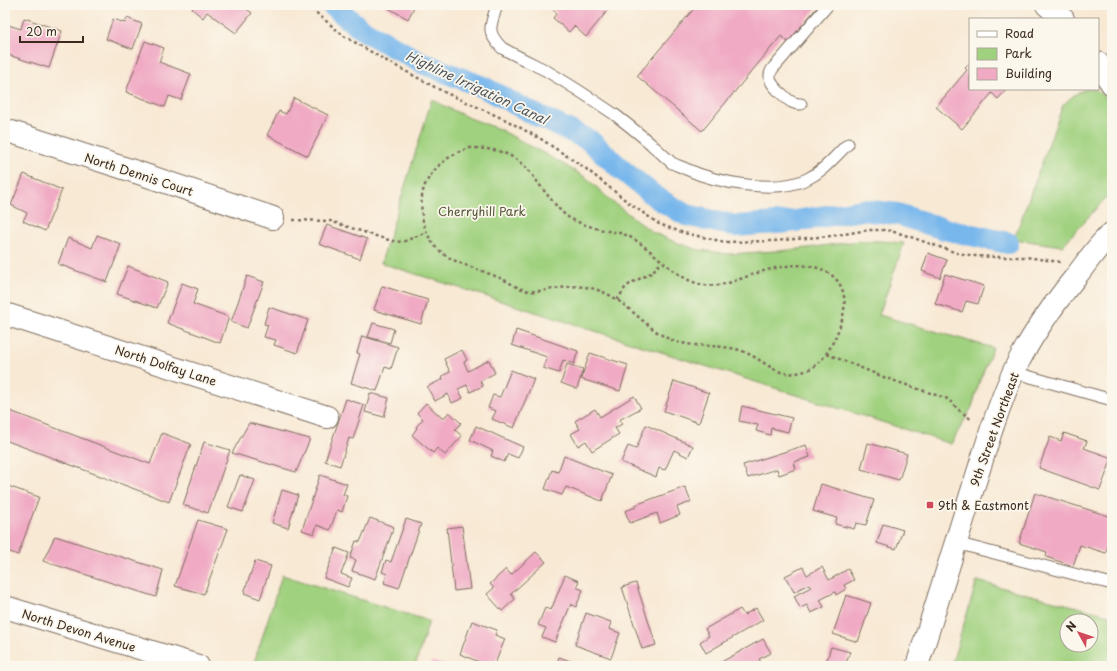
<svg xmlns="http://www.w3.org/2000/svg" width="1117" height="671" viewBox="0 0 1117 671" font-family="'Playpen Sans',sans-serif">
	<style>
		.green { fill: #a0d17f; stroke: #6e7e4e; fill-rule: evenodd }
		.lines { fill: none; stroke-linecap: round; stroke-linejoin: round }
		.canal { stroke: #78b7ec; stroke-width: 22 }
		.building { fill: #f0aac4 }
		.service-casing { stroke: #7d6d5e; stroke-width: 13 }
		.minor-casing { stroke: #7d6d5e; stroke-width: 24 }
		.secondary-casing { stroke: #7d6d5e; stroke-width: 24 }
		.path { stroke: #7d6d5e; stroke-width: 2.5; stroke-dasharray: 3 3; stroke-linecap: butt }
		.service { stroke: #fff; stroke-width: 11 }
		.minor { stroke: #fff; stroke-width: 22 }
		.secondary { stroke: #fff; stroke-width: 22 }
		.poi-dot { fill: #d1495b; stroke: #fbf7ec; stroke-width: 1.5 }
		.labels { text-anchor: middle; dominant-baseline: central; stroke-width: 3.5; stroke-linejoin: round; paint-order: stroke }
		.street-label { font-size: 12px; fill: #3b2a1e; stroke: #fbf7ec }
		.park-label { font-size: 12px; fill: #545436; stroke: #fbf7ec }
		.poi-label { font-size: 12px; fill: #3b2a1e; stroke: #fbf7ec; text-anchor: start }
		.water-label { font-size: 13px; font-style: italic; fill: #4d545c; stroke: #fbf7ec }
	</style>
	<rect width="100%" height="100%" fill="#fbf7ec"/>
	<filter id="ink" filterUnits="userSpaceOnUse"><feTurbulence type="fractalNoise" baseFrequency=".025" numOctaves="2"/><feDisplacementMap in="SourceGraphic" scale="8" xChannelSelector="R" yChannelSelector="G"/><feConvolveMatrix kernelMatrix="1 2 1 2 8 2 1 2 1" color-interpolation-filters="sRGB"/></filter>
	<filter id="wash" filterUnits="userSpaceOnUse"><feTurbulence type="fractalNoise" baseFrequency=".012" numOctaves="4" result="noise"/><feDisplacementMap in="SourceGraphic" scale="16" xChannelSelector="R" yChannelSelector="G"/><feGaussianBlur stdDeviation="0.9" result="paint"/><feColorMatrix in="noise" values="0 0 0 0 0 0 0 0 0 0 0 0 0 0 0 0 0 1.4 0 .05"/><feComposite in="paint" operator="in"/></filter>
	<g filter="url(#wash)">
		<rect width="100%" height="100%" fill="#f8e9d4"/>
		<path class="green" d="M1086 89H1095L1112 103V191L1062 246 1014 239 1063 105 1074 95Z
			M432 99 444 106 467 117 499 129 558 161 588 179 610 200 652 232 675 242 699 250 728 254 792 250 859 241H880L904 243 879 315 993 348 980 380 972 407 951 444 381 263Z
			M282 575 429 621 415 666H253Z
			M977 581 1112 616V666H951ZM1067 621H1091V645H1067Z"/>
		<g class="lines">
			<path class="canal" d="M332 5 361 29 422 63 483 87 534 114 589 140 622 170 657 198 686 215 736 226 789 222 863 210 897 214 944 229 1008 243"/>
		</g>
		<g id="blocks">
			<path class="building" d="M195 5H241L252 13 236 33 207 12 203 18 192 9Z
				M383 5H415L408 19Z
				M548 5H612L586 37 574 26 569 32 553 18 557 13Z
				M697 5H819L788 42 781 36 702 131 637 76Z
				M24 18 62 31 49 68 5 54V24L21 29Z
				M127 18 142 24 133 49 106 39 113 19 125 23Z
				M145 41 164 48 159 62 191 74 181 100 169 96 165 107 126 92Z
				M970 62V89H1007L998 99 992 93 962 129 936 107 967 70 965 68Z
				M294 98 328 115 308 156 267 135 279 111 286 114Z
				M24 174 62 190 45 231 23 221 27 213 11 205Z
				M327 225 367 239 360 259 319 244Z
				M97 235 121 244 107 282 58 264 68 238 92 248Z
				M928 253 947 260 940 278 922 271Z
				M128 266 168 282 157 308 117 294Z
				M945 274 984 286 978 304 966 301 962 312 935 304Z
				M247 276 264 282 247 328 231 322Z
				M182 283 198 289 193 304 229 317 220 343 167 323Z
				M382 286 428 300 421 324 374 310Z
				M269 307 308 320 297 353 274 345 276 340 264 337 268 325 264 324Z
				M373 323 394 329 390 343 368 337Z
				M516 330 578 351 574 364 563 360 559 373 543 368 547 357 512 345Z
				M362 336 398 347 391 369 385 367 377 391 351 383 360 354 357 353Z
				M462 350 467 360 464 362 468 371 489 360 495 373 480 381 483 386 470 392 467 385 458 389 463 398 452 403 448 394 435 401 427 387 443 379 442 376 450 372 444 359Z
				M590 353 628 365 620 391 581 379Z
				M567 364 583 369 577 389 561 383Z
				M511 370 534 379 514 428 492 419 496 411 488 408 493 395 500 397Z
				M674 381 709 393 699 423 664 411Z
				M370 393 389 398 384 417 365 412Z
				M634 396 641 408 619 420 622 424 615 428 619 434 592 451 586 441 578 446 571 434 580 429 575 421 595 409 600 417Z
				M346 399 364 405 353 439 349 438 340 466 325 461Z
				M426 403 443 419 449 412 461 423 455 430 462 436 445 455 437 448 433 453 412 435 417 428 416 427 423 419 417 413Z
				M742 406 792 418 788 432 771 428 770 435 756 431 758 425 739 421Z
				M5 409 150 464 162 433 191 444 169 502 5 440Z
				M249 423 310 439 296 472 232 453Z
				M646 425 693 446 688 457 674 450 665 470 659 468 656 477 621 462 628 446 636 449Z
				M476 426 523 447 518 458 508 454 504 462 491 456 493 451 470 440Z
				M1064 433 1087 441 1084 448 1112 458 1100 490 1039 468 1050 437 1061 441Z
				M204 442 230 450 208 513 183 505Z
				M868 443 907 454 899 480 861 469Z
				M806 445 810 457 794 462 796 469 779 475 777 469 748 478 743 465Z
				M564 456 612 475 602 501 566 487 562 495 545 489 552 470 558 472Z
				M240 475 255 480 243 512 228 507Z
				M320 475 347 484 343 495 347 496 342 512 337 510 330 530 317 525 314 534 302 530Z
				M821 484 874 500 866 525 856 523 854 529 835 524 837 518 813 511Z
				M5 485 39 497 18 555 5 550Z
				M685 487 691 502 677 507 680 515 660 523 657 513 630 523 625 511 636 507 635 505Z
				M282 490 298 495 288 528 272 523Z
				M1035 493 1112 517V533L1106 553 1080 545 1073 566 1046 557 1047 552 1019 543Z
				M370 518 394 527 375 579 352 571 356 560 350 558 356 541 360 542Z
				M406 519 421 524 399 588 384 583 387 574 382 572 386 560 391 562Z
				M198 520 228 529 204 594 175 586Z
				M883 524 903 530 896 549 877 543Z
				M462 526 470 589 454 591 447 528Z
				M55 536 163 570 156 597 43 561Z
				M336 548 349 553 341 574 352 578 348 587 324 578Z
				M536 552 546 562 511 594 515 599 502 611 487 594 494 588 490 584 506 569 511 575Z
				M255 561 271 566 260 599 244 593Z
				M803 567 807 575 822 567 829 580 848 569 854 580 844 585 846 589 836 595 835 592 820 600 824 607 811 613 807 605 800 608 794 596 811 587 809 584 794 592 785 576Z
				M565 575 579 581 576 587 583 590 576 607 571 604 555 642 542 637 546 628 538 625 545 608 551 610Z
				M636 583 656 645 642 649 622 587Z
				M846 595 871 603 858 642 833 634Z
				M756 608 763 620 706 653 700 642 709 636 705 629 740 609 744 615Z
				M586 613 611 622 609 629 620 633 611 658 575 645Z
				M472 621 497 630 495 635 505 639 494 666H489L460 654Z
				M763 639 771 653 759 659 763 666H714Z
				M831 647 850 652 845 666H825Z
				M559 657 584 666H556Z
				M432 661 447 666H430Z"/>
		</g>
	</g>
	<g filter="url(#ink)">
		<use href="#blocks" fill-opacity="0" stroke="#7d6d5e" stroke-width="1"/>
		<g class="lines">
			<g class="service-casing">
				<path id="service" d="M497 5C491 26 485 31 502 48 516 56 531 63 545 70 569 84 592 99 614 114 627 124 640 134 652 145 659 151 665 157 672 163 676 165 682 167 686 169 717 183 776 194 807 179 824 171 835 156 848 144
					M801 104C799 104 795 104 792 102 789 101 785 97 782 94 771 85 764 75 777 64L828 5
					M1013 372 1112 400
					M956 543 1112 584"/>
			</g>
			<g class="minor-casing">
				<path id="minor" d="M5 130 130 170 273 218
					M5 314 327 417
					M5 607 198 666"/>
			</g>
			<g class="secondary-casing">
				<path id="secondary" d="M1047 5 1063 19
					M1098 63 1112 84
					M917 666 985 450C993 424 1002 398 1013 373 1029 338 1053 305 1077 275 1088 261 1098 245 1112 233"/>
			</g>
			<path class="path" d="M307 5 344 36 385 60 442 91 506 120 541 139 585 168 629 203 659 224 684 233 725 242 773 241 831 236 869 230H886L902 234 957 253 975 256 995 257H1026L1060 262
				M469 148C494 148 513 152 530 172 537 181 543 190 550 198 555 204 561 212 568 217 577 223 592 227 603 230 612 232 620 232 628 236 659 251 681 291 719 285 733 283 746 276 760 272 784 265 815 259 835 278 847 291 846 307 841 323 836 337 829 354 817 364 807 373 790 376 778 371 763 364 751 352 735 349 715 344 685 348 667 338 644 326 627 302 603 292 589 286 575 285 561 288 550 289 541 292 529 291 517 289 507 280 495 276 461 262 430 260 422 216 421 205 421 195 425 185 434 166 449 155 469 148Z
				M293 220 330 221 382 238 396 242 405 241 427 232
				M617 300 625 288 631 283 651 273 662 262
				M827 354 886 378 948 399 959 410 972 420"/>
			<use href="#service" class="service"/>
			<use href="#minor" class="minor"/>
			<use href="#secondary" class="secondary"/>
		</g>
	</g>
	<rect class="poi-dot" x="926" y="501" width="8" height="8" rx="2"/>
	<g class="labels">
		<g class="street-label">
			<text transform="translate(139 174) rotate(18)">North Dennis Court</text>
			<text transform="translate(166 365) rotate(18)">North Dolfay Lane</text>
			<text transform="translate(994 429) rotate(-70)">9th Street Northeast</text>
			<text transform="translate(79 630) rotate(17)">North Devon Avenue</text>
		</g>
		<g class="park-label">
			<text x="482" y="211">Cherryhill Park</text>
		</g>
		<g class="poi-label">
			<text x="938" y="505">9th &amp; Eastmont</text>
		</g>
		<g class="water-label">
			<text transform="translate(477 87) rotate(25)">Highline Irrigation Canal</text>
		</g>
	</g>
	<rect width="1117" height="671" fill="none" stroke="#fbf7ec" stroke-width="20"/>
	<rect x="969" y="18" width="130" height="72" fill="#fbf7ec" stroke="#aea59a"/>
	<rect x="977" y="31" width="20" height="6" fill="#ffffff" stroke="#aea59a"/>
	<text x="1005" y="38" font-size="12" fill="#3b2a1e">Road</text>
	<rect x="977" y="48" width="20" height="12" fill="#a0d17f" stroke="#aea59a"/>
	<text x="1005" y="58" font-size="12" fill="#3b2a1e">Park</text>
	<rect x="977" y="68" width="20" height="12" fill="#f0aac4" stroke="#aea59a"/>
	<text x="1005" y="78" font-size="12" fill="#3b2a1e">Building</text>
	<g transform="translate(1079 633) rotate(310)"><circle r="19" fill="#fbf7ec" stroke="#aea59a"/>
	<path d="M0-3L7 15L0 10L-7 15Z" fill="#d1495b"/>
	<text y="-6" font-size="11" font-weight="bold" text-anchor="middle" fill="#3b2a1e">N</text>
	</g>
	<path d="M20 36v6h63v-6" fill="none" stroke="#3b2a1e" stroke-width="2"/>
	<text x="26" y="36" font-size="12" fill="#3b2a1e" stroke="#fbf7ec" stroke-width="3" paint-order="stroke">20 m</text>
</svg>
